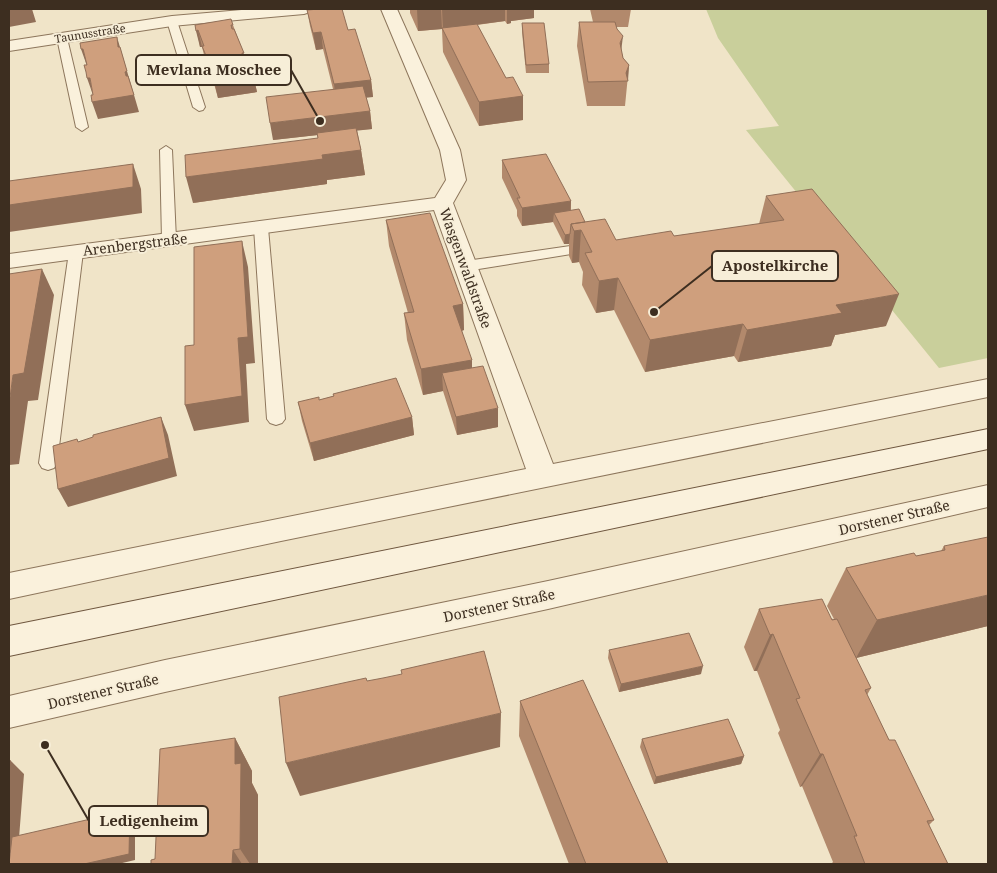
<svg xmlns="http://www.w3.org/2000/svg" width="997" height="873" viewBox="0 0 997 873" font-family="'Noto Serif',serif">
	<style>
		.green { fill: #c9cf9b }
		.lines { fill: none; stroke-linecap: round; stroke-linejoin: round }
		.service-casing { stroke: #8d765c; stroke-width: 2 }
		.minor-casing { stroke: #8d765c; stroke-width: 2 }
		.secondary-casing { stroke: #6f573f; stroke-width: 2 }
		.service { fill: #faf1dc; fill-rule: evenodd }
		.minor { fill: #faf1dc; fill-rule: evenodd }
		.secondary { fill: #faf1dc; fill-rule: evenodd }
		.wall { fill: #b2896c }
		.shaded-wall { fill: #916f58 }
		.building { fill: #cf9f7d; stroke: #916f58 }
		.labels { text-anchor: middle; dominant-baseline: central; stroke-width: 4; stroke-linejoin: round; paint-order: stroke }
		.far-street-label { font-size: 11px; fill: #3d2e20; stroke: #f7eed8 }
		.street-label { font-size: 14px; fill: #3d2e20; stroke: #f7eed8 }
		.leader { fill: none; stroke: #3d2e20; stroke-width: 2 }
		.callout-dot { fill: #3d2e20; stroke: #f7eed8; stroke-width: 2 }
		.callout { fill: #f7eed8; stroke: #3d2e20; stroke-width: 2 }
		.callout-label { font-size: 15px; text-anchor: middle; font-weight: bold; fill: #3d2e20 }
	</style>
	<rect width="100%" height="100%" fill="#f0e4c8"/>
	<path class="green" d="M706 9H988V358L939 368 746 130 779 126 718 38Z"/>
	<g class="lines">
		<g class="service-casing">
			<path id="service" d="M172 18 177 21 205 107 203 110 199 111 193 107 167 21Z
				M62 35 67 38 88 127 82 131 76 127 57 38Z
				M166 146 172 150 176 240 174 243H164L162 240 160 150Z
				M261 224 268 228 285 419 282 423 276 425 270 423 267 419 254 228Z
				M591 243 596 244 598 247 596 250 466 271 461 269 459 266 461 263 466 261Z
				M76 248 81 249 83 252 57 463 54 468 48 470 42 468 39 463 69 252 71 249Z"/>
		</g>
		<g class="minor-casing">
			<path id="minor" d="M253 9H312L310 12 304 14 172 26 9 51V41L172 16Z
				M381 9H397L460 150 466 180 453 203 553 464 988 379V397L281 541 9 599V573L526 469 434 210 9 268V254L435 198 446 180 440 150Z
				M988 485V507L548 609 165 692 9 728V696L165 660 548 581Z"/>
		</g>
		<g class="secondary-casing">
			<path id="secondary" d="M988 429V449L9 656V626Z"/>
		</g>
		<use href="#service" class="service"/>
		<use href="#minor" class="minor"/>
		<use href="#secondary" class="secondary"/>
	</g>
	<path class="wall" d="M410 9H534V18L511 21V23L507 24 505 21 477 25 506 78 523 96V120L479 126 443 52 442 30V29L418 31 410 13Z
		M590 9H631L628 27H616L623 58 629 65 625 106H587L577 46 579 22H593Z
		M307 10 348 30 371 80 373 97H366L370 111 372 129 357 130 361 150 365 175 327 180V184L193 203 318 138 317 135 273 140 333 89 323 49 316 50 310 26Z
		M522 23 549 64V73H526L522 32Z
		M195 25H233L245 57 253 75 257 92 218 98 213 80 206 63 202 47H200L199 41Z
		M502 160 571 201V210L585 222 616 240 674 236 759 224 766 196 886 326 835 335 831 346 738 362 734 356 645 372 614 310 596 313 582 285 583 272 579 262 572 263 569 256V244H564L553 222 522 226 517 216V210L502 178Z
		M386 220 463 304 464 330 462 331 472 368 498 427 457 435 443 391 423 395 407 340 404 313H408L389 246Z
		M333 394 412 417 414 435 314 461 302 421 298 402 319 400 334 396Z
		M944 546 988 626 856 658 871 688 867 695 889 740 934 820 929 825 948 864H831L833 862 802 786 800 787 778 733 780 730 757 671H754L744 647 759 609 834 619 827 606 846 568 916 556 941 551Z
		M609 650 701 674 619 692 608 658Z
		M520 701 668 864H569L519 736Z
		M235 738 252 771V783L258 795V864H151L155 859Z
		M642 739 744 756 741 764 654 784 640 747Z"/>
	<path class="shaded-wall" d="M14 9H32L36 22 9 27V10Z
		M417 9H441L442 29 418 31Z
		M442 9H505V21L443 29Z
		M507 9H534V18L511 21V23L507 24Z
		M198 30 202 47H200L196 31Z
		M321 32 323 49 316 50 313 33Z
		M623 36 620 60V43Z
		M117 37 139 112 98 119 92 102 126 76 118 47Z
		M81 49H83L89 65 87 66Z
		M629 65 628 81 626 73Z
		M253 75 257 92 218 98 214 81Z
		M87 78H90L93 95Z
		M371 80 373 97 336 101 334 84Z
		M523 96V120L479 126V102Z
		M370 111 372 129 273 140 270 123Z
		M361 150 365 175 327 180V184L193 203 186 177 322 155Z
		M133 164 141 189 142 213 9 232V205Z
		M571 201 570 219 554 213 553 222 522 226V208Z
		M581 230 579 262 572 263 574 231Z
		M570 234 569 244H564L565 235Z
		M242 241 248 267 255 363 246 364 249 422 194 431 185 405 238 338Z
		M42 269 54 295 38 400 28 401 19 464 9 465V405L13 375Z
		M618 278 614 310 596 313 599 281Z
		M899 294 886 326 835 335 831 346 738 362 747 330 836 305Z
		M463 304 464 330 455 332 453 306Z
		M743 324 734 356 645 372 650 340Z
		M472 360V386L442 373 443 391 423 395 421 369Z
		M498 408V427L457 435 456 417Z
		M161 417 168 435 177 476 68 507 58 489Z
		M412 417 414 435 314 461 310 443Z
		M988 595V626L856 658 877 620Z
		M773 634 757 671H754L770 635Z
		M703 666 701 674 619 692 621 684Z
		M501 713 500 747 300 796 286 763Z
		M235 738 252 771V783L258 795V864H250L240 849 235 764Z
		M820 754H823L802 786 800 787Z
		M744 756 741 764 654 784 656 777Z
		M10 760 24 774 18 851 9 853V777Z
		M130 810 135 817V860L118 864H84Z
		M233 850 242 864H232Z"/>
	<path class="building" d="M320 9H342L348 30 355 29 371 80 334 84 321 32 313 33 307 10Z
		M231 19 233 25H231L232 29H234L244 53H242L243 57H245L253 75 214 81 212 75H214L202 46H204L198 30 196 31 195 25Z
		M579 22H615L617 29 623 36 620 43 623 58 629 65 626 73 628 81 588 82Z
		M522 23H544L549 64 526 65Z
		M477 24 506 78 513 77 523 96 479 102 442 28Z
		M117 37 118 47H120L127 71 125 72 126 76H128L134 95 92 102 91 95H93L90 78H87L86 72 84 65H87L83 49H81L80 43Z
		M363 86 370 111 270 123 266 97Z
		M356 128 361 150 322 155 323 159 186 177 185 155 318 138 317 133Z
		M546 154 571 201 522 208 517 198H520L502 160Z
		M133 164V187L9 205V181Z
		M812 189 899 294 836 305 842 313 747 330 743 324 650 340 618 278 599 281 585 253 592 252 581 230 574 231 571 224 605 219 616 240 671 231 674 236 784 220 766 196Z
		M579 209 585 222 571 224 570 234 565 235 554 213Z
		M430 213 463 304 453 306 472 360 421 369 404 313 414 312 386 220Z
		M242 241 248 337 238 338 242 396 185 405V346L194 345V247Z
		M42 269 24 373 13 375 9 405V274Z
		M483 366 498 408 456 417 442 373Z
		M396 378 412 417 310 443 298 402 319 397V400L334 396 333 394Z
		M161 417 169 458 58 489 53 446 77 439 78 442 93 437V435Z
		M988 537V595L877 620 846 568 914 553 916 556 945 550 944 546Z
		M822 599 832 620 837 619 871 688 865 690 889 740H895L934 820 927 821 948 864H865L854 836H857L823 754H820L796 699 800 698 773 634 770 635 759 609Z
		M689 633 703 666 621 684 609 650Z
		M484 651 501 713 286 763 279 697 366 678 367 681 383 678 402 674 401 670Z
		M583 680 668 864H586L520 701Z
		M728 719 744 756 656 777 642 739Z
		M235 738V764L241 763 240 849 233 850 232 864H151V860L155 859 160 749Z
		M9 760H10L9 777Z
		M130 810 129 854 84 864H9L12 837Z"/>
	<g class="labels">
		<g class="far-street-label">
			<text transform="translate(90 33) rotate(-9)">Taunusstraße</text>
		</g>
		<g class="street-label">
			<text transform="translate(135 244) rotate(-7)">Arenbergstraße</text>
			<text transform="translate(466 268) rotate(70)">Wasgenwaldstraße</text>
			<text transform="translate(894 517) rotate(-13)">Dorstener Straße</text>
			<text transform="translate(499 605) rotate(-12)">Dorstener Straße</text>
			<text transform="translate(103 691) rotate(-13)">Dorstener Straße</text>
		</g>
	</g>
	<path class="leader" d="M320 121L291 70M654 312L712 266M45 745L89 821"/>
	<g class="callout-dot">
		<circle cx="320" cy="121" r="5"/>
		<circle cx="654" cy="312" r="5"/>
		<circle cx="45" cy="745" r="5"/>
	</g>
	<g class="callout">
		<rect x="136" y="55" width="155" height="30" rx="5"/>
		<rect x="712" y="251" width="126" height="30" rx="5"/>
		<rect x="89" y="806" width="119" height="30" rx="5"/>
	</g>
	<g class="callout-label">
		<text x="214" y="75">Mevlana Moschee</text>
		<text x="775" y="271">Apostelkirche</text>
		<text x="149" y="826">Ledigenheim</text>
	</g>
	<rect width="997" height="873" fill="none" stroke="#3d2e20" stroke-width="20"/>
</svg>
